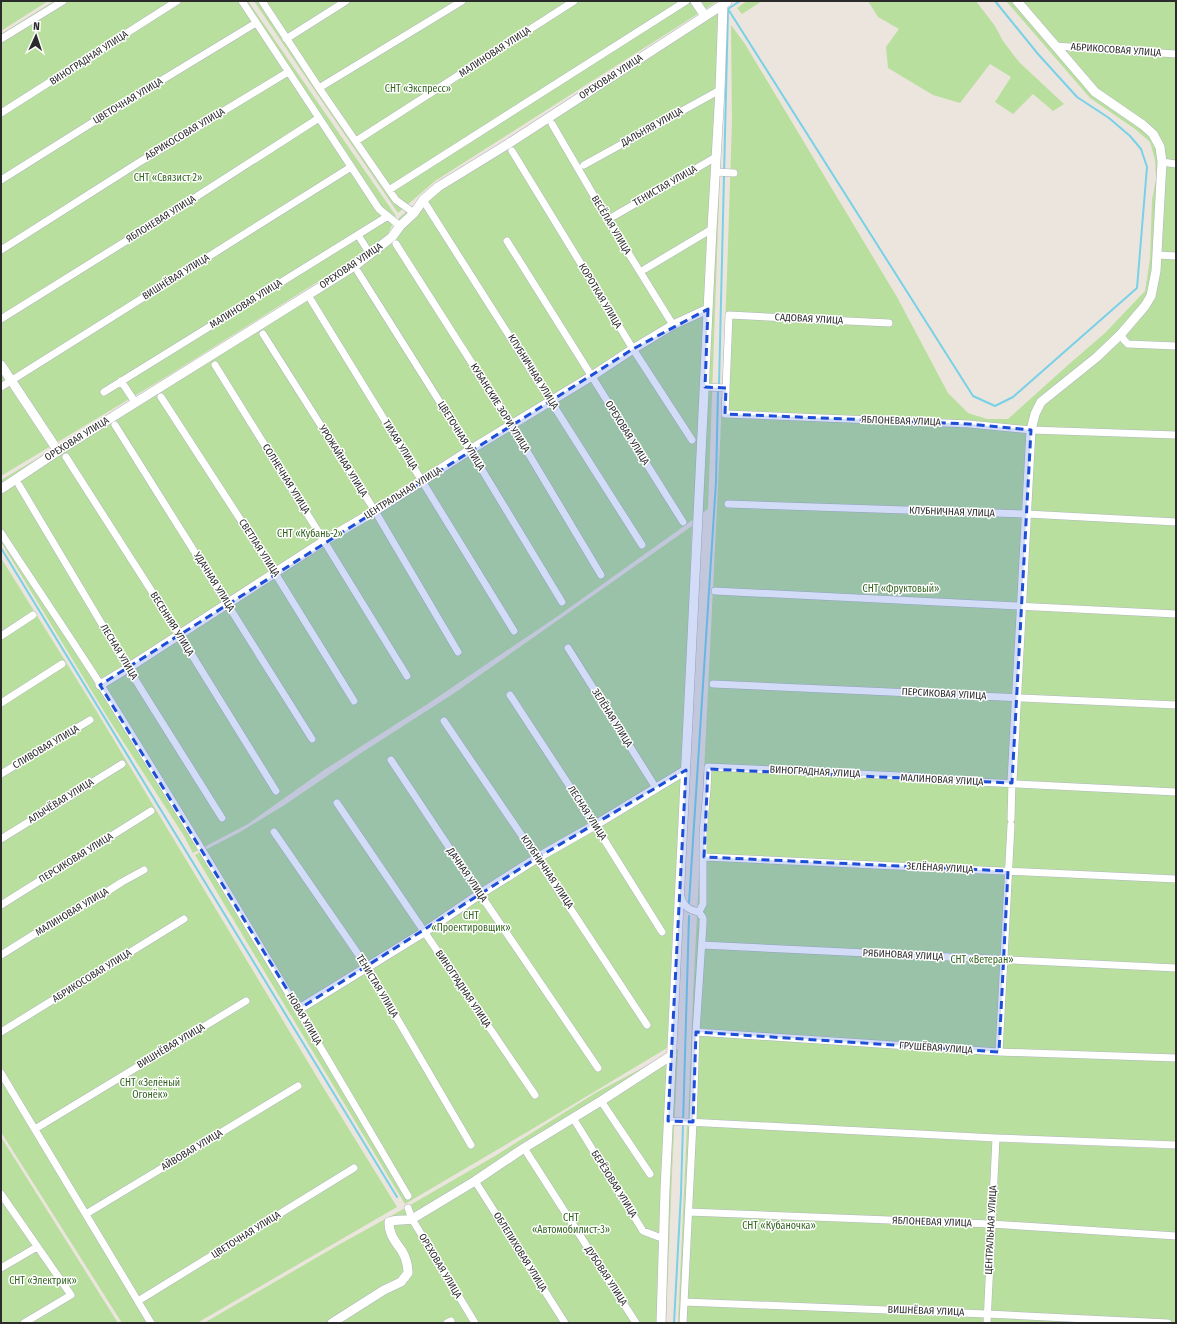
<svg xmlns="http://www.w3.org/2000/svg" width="1177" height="1324" viewBox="0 0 1177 1324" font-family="'Fira Sans Condensed',sans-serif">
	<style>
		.green { fill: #b8df9e }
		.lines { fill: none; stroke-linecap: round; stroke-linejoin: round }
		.stream { stroke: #78d1e7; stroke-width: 2 }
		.minor-casing { stroke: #b1b5bd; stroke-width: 8 }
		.tertiary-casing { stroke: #b1b5bd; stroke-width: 10 }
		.minor { stroke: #fff; stroke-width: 7 }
		.tertiary { stroke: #fff; stroke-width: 9 }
		.marked { fill: #1d4ed8; fill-opacity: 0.2; stroke: #1d4ed8; stroke-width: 3; stroke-dasharray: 8 5; stroke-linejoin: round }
		.labels { text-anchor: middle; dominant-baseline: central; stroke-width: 3; stroke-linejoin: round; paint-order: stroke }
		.street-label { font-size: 10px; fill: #2b2b2b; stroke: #fff }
		.park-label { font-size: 10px; fill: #32641f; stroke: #fff }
	</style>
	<rect width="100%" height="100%" fill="#ece5de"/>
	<path class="green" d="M1 1H48L1 31Z
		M54 1H248L396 216 386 239 161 380 1 476V34Z
		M254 1H718L435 181 398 213Z
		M726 1 708 509 558 616 426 705 324 770 248 824 193 853 184 836 108 718 1 542V480L114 413 391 238 399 218 426 194 447 178 621 66Z
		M747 1H762L742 14 737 8Z
		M868 1H976L995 26 1003 41 1019 62 1064 104 1053 111 1033 94 1013 114 995 102 1011 77 990 64 960 103 933 95 888 68 886 47 899 29 878 17Z
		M1006 1H1176V1147L688 1124 693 997 720 445 727 276 732 121 731 25 745 44 897 297 948 393 968 413 987 419H1008L1068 365 1105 333 1145 291 1150 259 1152 200 1156 179 1155 160 1150 142 1135 129 1090 98Z
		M692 526 689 616 667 1048 534 1128 405 1204C335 1088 264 972 195 855L240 832 283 806 361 753 453 694Z
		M1 558 94 707 326 1092 397 1207 197 1323H122L1 1132Z
		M678 1049 672 1173 666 1323H204L340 1244 398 1212 495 1156 597 1092Z
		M687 1125 999 1142 1176 1149V1323H678Z
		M1 1137 118 1323H1Z"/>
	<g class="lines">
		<path class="stream" d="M728 9 973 396 995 406 1013 397 1137 288 1147 167 1141 149 1130 136 1109 118 1077 97 1038 54 995 1
			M719 385 728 9 740 1
			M1 548 397 1197
			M689 903 716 482 718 389
			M674 1323 681 1193 689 916"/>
		<g class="minor-casing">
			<path id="minor" d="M242 1 379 209 400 226
				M262 1 319 88 389 190 396 200 414 213
				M1 39 63 1
				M286 39 346 1
				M1055 46 1176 54
				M319 88 462 1
				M1 113 177 1
				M552 124 608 220 673 325
				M356 141 574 1
				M512 151 633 349 692 440
				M1162 162 1176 164
				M584 165 720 90
				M715 172 734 173
				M1 180 106 114 256 23
				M389 190 686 1
				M423 200 642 545
				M614 216 716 157
				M358 235 370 254
				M507 241 683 522
				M396 244 512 426 601 575
				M1 250 138 163 288 72
				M1157 255 1176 256
				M645 269 712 229
				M358 272 470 450 562 602
				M311 300 514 631
				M1 319 171 213 319 118
				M889 323 729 315 725 414 969 424 1031 430 1176 435
				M263 334 375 511 458 652
				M1121 334 1124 340 1128 344 1176 346
				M215 365 324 541 407 676
				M121 381 135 402
				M1 387 351 167
				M705 387 726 388
				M104 392 388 216
				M161 397 275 573 354 701
				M115 425 312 739
				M66 457 179 634 276 791
				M19 485 128 668 222 818
				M728 504 1027 514 1176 522
				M1 533C34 584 69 635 102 687 207 855 308 1025 408 1196
				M715 591 1176 614
				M1 636 33 615
				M568 648 656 788
				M713 684 1176 705
				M510 695 595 825 662 932
				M1 703 62 664
				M444 721 537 858 647 1025
				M391 760 480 894 598 1068
				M1 774 90 720
				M917 779 1176 792
				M337 803 535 1095
				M1011 819 1012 781
				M274 832 367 967 471 1145
				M1 839 122 764
				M704 857 1176 879
				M681 897C684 907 689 910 699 912
				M1 905 151 811
				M702 945 1176 968
				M1 955 65 915 97 898 122 882 144 870
				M1 1032 184 919
				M696 1032 999 1052 1176 1058
				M999 1052 1011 825
				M1 1073 151 1323
				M601 1101 650 1174
				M573 1118 643 1231 664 1239
				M668 1121 996 1138 1176 1145
				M35 1129 246 1001
				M524 1148 636 1323
				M475 1181 565 1323
				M1 1194 71 1295 24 1323
				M408 1208 412 1219 475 1323
				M689 1212 991 1224 1176 1236
				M86 1214 298 1086
				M1 1268 37 1247
				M138 1301 354 1168
				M684 1302 987 1314 1168 1323
				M447 1323 451 1321
				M683 1323 693 1122 696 1032 703 924V918L699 912 703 904V833L707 789 708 767 922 777
				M987 1323 996 1138"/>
		</g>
		<g class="tertiary-casing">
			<path id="tertiary" d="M695 1 705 16
				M1 365 58 451
				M1 489 58 451 356 265 392 237 400 226 414 213 423 200 438 187 508 144 727 2
				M100 685 128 668 324 541 375 511 470 450 592 376 633 349 673 325 708 309
				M1012 781 1031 430 1035 414 1041 402 1097 357 1121 334 1145 306 1151 296 1156 271 1162 162 1160 147 1153 134 1143 125 1095 92 1017 1
				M299 1009 424 932 480 894 537 858 595 825 686 770
				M332 1323 384 1290 401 1282 408 1273C408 1265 406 1258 402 1251 395 1241 389 1235 389 1222 396 1219 405 1221 412 1219L475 1181 524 1148 601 1101 672 1055
				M661 1323 665 1190 712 229 720 90 723 4"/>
		</g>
		<use href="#minor" class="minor"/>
		<use href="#tertiary" class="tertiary"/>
	</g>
	<path class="marked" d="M708 309 705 387 726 388 725 414 969 424 1031 430 1012 783 708 769 704 857 1008 871 999 1052 696 1032 693 1122 668 1121 686 770 537 858 299 1009 100 685 633 349Z"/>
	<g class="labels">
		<g class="street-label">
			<text transform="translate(1116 50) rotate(4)">АБРИКОСОВАЯ УЛИЦА</text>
			<text transform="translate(495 52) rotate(-33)">МАЛИНОВАЯ УЛИЦА</text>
			<text transform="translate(89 58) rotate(-33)">ВИНОГРАДНАЯ УЛИЦА</text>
			<text transform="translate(611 77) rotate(-33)">ОРЕХОВАЯ УЛИЦА</text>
			<text transform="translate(128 101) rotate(-31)">ЦВЕТОЧНАЯ УЛИЦА</text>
			<text transform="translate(652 127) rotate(-29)">ДАЛЬНЯЯ УЛИЦА</text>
			<text transform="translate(185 134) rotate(-31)">АБРИКОСОВАЯ УЛИЦА</text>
			<text transform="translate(665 186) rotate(-30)">ТЕНИСТАЯ УЛИЦА</text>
			<text transform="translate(161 219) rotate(-32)">ЯБЛОНЕВАЯ УЛИЦА</text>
			<text transform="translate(611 225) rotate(59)">ВЕСЁЛАЯ УЛИЦА</text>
			<text transform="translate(351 266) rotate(-34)">ОРЕХОВАЯ УЛИЦА</text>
			<text transform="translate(176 277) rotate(-32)">ВИШНЁВАЯ УЛИЦА</text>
			<text transform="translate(600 296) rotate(59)">КОРОТКАЯ УЛИЦА</text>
			<text transform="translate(246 304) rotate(-32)">МАЛИНОВАЯ УЛИЦА</text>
			<text transform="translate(809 319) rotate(3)">САДОВАЯ УЛИЦА</text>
			<text transform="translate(533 372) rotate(58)">КЛУБНИЧНАЯ УЛИЦА</text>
			<text transform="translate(500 408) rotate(58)">КУБАНСКИЕ ЗОРИ УЛИЦА</text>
			<text transform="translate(901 421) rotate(2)">ЯБЛОНЕВАЯ УЛИЦА</text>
			<text transform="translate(627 433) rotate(58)">ОРЕХОВАЯ УЛИЦА</text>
			<text transform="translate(461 436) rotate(58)">ЦВЕТОЧНАЯ УЛИЦА</text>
			<text transform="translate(77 439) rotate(-32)">ОРЕХОВАЯ УЛИЦА</text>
			<text transform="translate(400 445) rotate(58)">ТИХАЯ УЛИЦА</text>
			<text transform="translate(343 461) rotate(58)">УРОЖАЙНАЯ УЛИЦА</text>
			<text transform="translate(286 479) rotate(58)">СОЛНЕЧНАЯ УЛИЦА</text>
			<text transform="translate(403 493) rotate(-32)">ЦЕНТРАЛЬНАЯ УЛИЦА</text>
			<text transform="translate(952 512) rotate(2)">КЛУБНИЧНАЯ УЛИЦА</text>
			<text transform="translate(259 548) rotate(57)">СВЕТЛАЯ УЛИЦА</text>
			<text transform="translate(214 582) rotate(58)">УДАЧНАЯ УЛИЦА</text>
			<text transform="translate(172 624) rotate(58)">ВЕСЕННЯЯ УЛИЦА</text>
			<text transform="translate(119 652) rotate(59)">ЛЕСНАЯ УЛИЦА</text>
			<text transform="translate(944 694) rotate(3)">ПЕРСИКОВАЯ УЛИЦА</text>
			<text transform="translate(612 718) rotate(58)">ЗЕЛЁНАЯ УЛИЦА</text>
			<text transform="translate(46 747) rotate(-31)">СЛИВОВАЯ УЛИЦА</text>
			<text transform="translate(815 772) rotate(3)">ВИНОГРАДНАЯ УЛИЦА</text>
			<text transform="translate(942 780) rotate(3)">МАЛИНОВАЯ УЛИЦА</text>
			<text transform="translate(61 801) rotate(-32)">АЛЫЧЁВАЯ УЛИЦА</text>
			<text transform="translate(587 813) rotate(57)">ЛЕСНАЯ УЛИЦА</text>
			<text transform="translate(76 858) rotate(-32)">ПЕРСИКОВАЯ УЛИЦА</text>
			<text transform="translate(940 868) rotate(3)">ЗЕЛЁНАЯ УЛИЦА</text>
			<text transform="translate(547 872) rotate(56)">КЛУБНИЧНАЯ УЛИЦА</text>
			<text transform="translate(467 875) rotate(56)">ДАЧНАЯ УЛИЦА</text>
			<text transform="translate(72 912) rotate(-31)">МАЛИНОВАЯ УЛИЦА</text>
			<text transform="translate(903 955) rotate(3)">РЯБИНОВАЯ УЛИЦА</text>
			<text transform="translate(92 976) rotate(-32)">АБРИКОСОВАЯ УЛИЦА</text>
			<text transform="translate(377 986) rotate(59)">ТЕНИСТАЯ УЛИЦА</text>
			<text transform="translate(463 989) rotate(56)">ВИНОГРАДНАЯ УЛИЦА</text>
			<text transform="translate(304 1019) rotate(59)">НОВАЯ УЛИЦА</text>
			<text transform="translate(171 1046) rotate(-31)">ВИШНЁВАЯ УЛИЦА</text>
			<text transform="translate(936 1048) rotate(4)">ГРУШЁВАЯ УЛИЦА</text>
			<text transform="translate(192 1150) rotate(-31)">АЙВОВАЯ УЛИЦА</text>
			<text transform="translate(614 1184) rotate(58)">БЕРЁЗОВАЯ УЛИЦА</text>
			<text transform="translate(932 1222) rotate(2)">ЯБЛОНЕВАЯ УЛИЦА</text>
			<text transform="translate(991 1230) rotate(-87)">ЦЕНТРАЛЬНАЯ УЛИЦА</text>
			<text transform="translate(246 1235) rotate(-32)">ЦВЕТОЧНАЯ УЛИЦА</text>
			<text transform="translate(520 1252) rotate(58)">ОБЛЕПИХОВАЯ УЛИЦА</text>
			<text transform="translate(440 1266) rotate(59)">ОРЕХОВАЯ УЛИЦА</text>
			<text transform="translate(606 1276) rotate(57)">ДУБОВАЯ УЛИЦА</text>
			<text transform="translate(926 1311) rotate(2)">ВИШНЁВАЯ УЛИЦА</text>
		</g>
		<g class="park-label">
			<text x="418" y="89">СНТ «Экспресс»</text>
			<text x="168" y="178">СНТ «Связист 2»</text>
			<text x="310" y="534">СНТ «Кубань-2»</text>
			<text x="901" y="589">СНТ «Фруктовый»</text>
			<text x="471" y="916">СНТ<tspan x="471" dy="12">«Проектировщик»</tspan></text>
			<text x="982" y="960">СНТ «Ветеран»</text>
			<text x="150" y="1083">СНТ «Зелёный<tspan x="150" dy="12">Огонёк»</tspan></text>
			<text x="571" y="1218">СНТ<tspan x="571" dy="12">«Автомобилист-3»</tspan></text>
			<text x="779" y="1226">СНТ «Кубаночка»</text>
			<text x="43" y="1281">СНТ «Электрик»</text>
		</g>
	</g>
	<rect width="1177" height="1324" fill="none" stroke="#2b2b2b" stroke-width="4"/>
	<g transform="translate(36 36) rotate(3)" stroke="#ffffff" stroke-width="3" paint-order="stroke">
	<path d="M0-3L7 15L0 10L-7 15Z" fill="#2b2b2b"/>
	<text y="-6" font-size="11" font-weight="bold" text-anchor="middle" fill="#2b2b2b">N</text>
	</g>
</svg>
